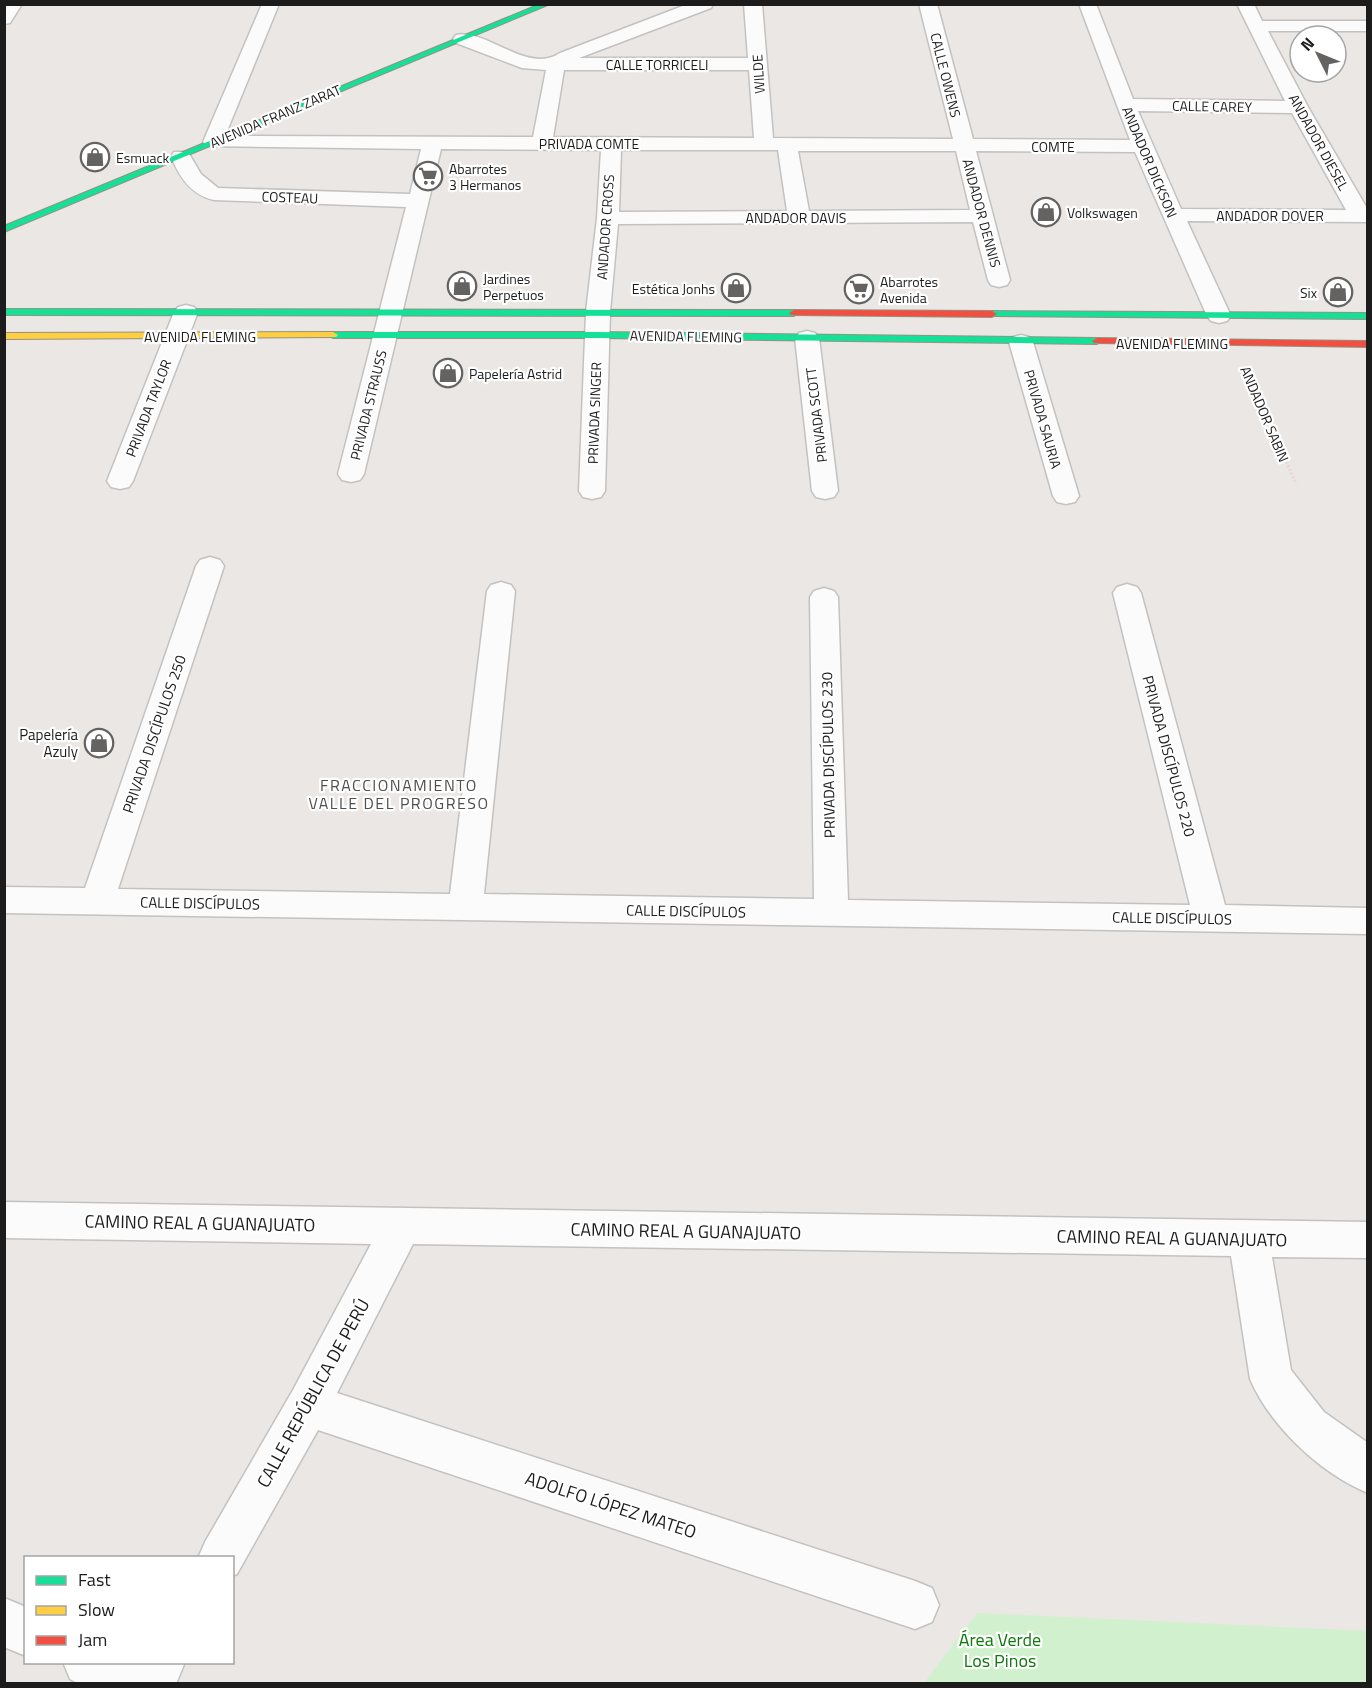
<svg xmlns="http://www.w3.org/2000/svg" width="1372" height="1688" viewBox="0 0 1372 1688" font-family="'Titillium Web',sans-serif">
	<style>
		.park { fill: #d1f1ce }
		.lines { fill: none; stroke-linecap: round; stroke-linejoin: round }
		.street-casing { stroke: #c3c2c0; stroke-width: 3 }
		.fast-casing { stroke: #94937c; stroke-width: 2 }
		.slow-casing { stroke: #94937c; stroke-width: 2 }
		.jam-casing { stroke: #94937c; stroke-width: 2 }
		.path { stroke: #ead7d6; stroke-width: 3; stroke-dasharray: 2 2; stroke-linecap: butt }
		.street { fill: #fcfbfb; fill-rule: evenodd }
		.fast { fill: #16e098; fill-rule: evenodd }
		.slow { fill: #ffcf43; fill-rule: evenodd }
		.jam { fill: #f24e42; fill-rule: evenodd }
		.labels { text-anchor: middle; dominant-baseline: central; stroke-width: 4.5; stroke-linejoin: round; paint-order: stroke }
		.far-street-label { font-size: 14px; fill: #1c1c1c; stroke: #fff }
		.far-poi-label { font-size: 14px; fill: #1c1c1c; stroke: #fff; text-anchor: start }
		.poi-label { font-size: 15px; fill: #1c1c1c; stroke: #fff; text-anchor: end }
		.street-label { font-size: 15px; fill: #1c1c1c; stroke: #fff }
		.neighbourhood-label { font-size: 16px; letter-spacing: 1.5px; fill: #4f4f4f; stroke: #fff }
		.near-street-label { font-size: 18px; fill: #1c1c1c; stroke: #fff }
		.near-park-label { font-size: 18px; fill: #0c790a; stroke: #fff }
	</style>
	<rect width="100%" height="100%" fill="#eae7e4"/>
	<path class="park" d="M977 1613 1367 1631V1683H924Z"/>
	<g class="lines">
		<g class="street-casing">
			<path id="street" d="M22 4 10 23 4 24 5 4Z
				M262 4H279L225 136 533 137 546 70 522 68 456 43 453 39 456 35C486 28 528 75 560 53L688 4H713L711 8 579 58H748L744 4H762L773 138 953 139 919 4H937L973 139 1130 140 1079 4H1096L1133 99 1285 101 1237 4H1254L1262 21H1368V31H1268L1308 107 1368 210V222L1187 221 1231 316 1227 321 1219 323 1211 321 1207 316 1135 152 976 151 1010 280 1007 285 999 287 991 285 988 280 973 222 618 224 610 312 605 491 601 497 592 499 583 497 579 491 586 312 597 218 601 150 441 149 364 474 360 480 351 482 342 480 338 474 406 207 214 200C191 195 179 177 171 156L174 152H188L201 174 218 188 410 194 421 149 206 146 203 142ZM564 70H749L754 138 553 137ZM1138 111 1292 113 1346 210 1181 209ZM621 150H778L787 211 619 212ZM798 151H956L970 210 809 211Z
				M186 305 194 307 198 312 133 481 129 487 120 489 111 487 107 481 174 312 178 307Z
				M807 331 815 333 819 338 838 491 834 497 825 499 816 497 812 491 795 338 799 333Z
				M1021 335 1029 337 1033 342 1079 496 1075 502 1066 504 1057 502 1053 496 1009 342 1013 337Z
				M210 557 220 560 224 566 118 889 450 894 487 591 491 585 501 582 511 585 515 591 484 894 814 899 810 597 814 591 824 588 834 591 838 597 848 900 1190 905 1113 593 1117 587 1127 584 1137 587 1141 593 1225 905 1368 908V934L4 913V887L85 888 196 566 200 560Z
				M4 1202 1368 1222V1258L1272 1257 1291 1370 1324 1412 1368 1443V1493C1321 1474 1270 1426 1250 1379L1231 1256 413 1244 337 1393 915 1581 932 1588 939 1605 932 1622 915 1629 318 1430 237 1574 232 1576V1558H198L205 1542 293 1390 371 1244 4 1238Z
				M4 1598 26 1607V1656L4 1647Z
				M63 1662H185L176 1684H79L70 1679Z"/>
		</g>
		<g class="fast-casing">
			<path id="fast" d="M540 4H550L4 232V226Z
				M4 309 794 310 799 313 794 316 4 315Z
				M992 311 1368 313V319L989 316 987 314Z
				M597 332 1097 338 1102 341 1097 344 597 338H333L328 335 333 332Z"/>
		</g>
		<g class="slow-casing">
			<path id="slow" d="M333 332 338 335 336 337 4 339V333Z"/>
		</g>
		<g class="jam-casing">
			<path id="jam" d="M794 310 992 311 997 314 992 317 791 315 789 313Z
				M1097 338 1368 341V347L1094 343 1092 341Z"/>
		</g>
		<path class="path" d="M1250 377 1296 484"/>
		<use href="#street" class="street"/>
		<use href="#fast" class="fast"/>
		<use href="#slow" class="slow"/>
		<use href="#jam" class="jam"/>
	</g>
	<defs>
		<g id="shop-ring" transform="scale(1.5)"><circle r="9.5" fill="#fff" stroke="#646362" stroke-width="1.5"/><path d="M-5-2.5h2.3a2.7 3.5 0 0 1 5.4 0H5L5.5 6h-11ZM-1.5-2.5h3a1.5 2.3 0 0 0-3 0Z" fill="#646362"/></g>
		<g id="supermarket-ring" transform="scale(1.5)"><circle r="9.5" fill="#fff" stroke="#646362" stroke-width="1.5"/><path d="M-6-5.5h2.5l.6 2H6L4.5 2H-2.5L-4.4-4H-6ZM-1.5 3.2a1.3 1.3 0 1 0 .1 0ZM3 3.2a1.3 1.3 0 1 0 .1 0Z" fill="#646362"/></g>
	</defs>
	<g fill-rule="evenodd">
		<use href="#shop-ring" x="95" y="157"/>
		<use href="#supermarket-ring" x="428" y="176"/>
		<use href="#shop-ring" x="1046" y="212"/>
		<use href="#shop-ring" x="462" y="286"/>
		<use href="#shop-ring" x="736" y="288"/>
		<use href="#supermarket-ring" x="859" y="289"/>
		<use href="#shop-ring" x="1338" y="292"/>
		<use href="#shop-ring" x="448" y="373"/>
		<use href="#shop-ring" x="99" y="743"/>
	</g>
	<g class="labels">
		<g class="far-street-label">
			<text x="657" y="64">CALLE TORRICELI</text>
			<text transform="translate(758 74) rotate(-94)">WILDE</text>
			<text transform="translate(946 75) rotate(76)">CALLE OWENS</text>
			<text transform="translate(1212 106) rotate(1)">CALLE CAREY</text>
			<text transform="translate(275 116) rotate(-23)">AVENIDA FRANZ ZARAT</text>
			<text transform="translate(1319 142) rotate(61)">ANDADOR DIESEL</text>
			<text x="589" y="143">PRIVADA COMTE</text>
			<text x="1053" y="146">COMTE</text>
			<text transform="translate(1150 162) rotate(67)">ANDADOR DICKSON</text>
			<text transform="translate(290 197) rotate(2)">COSTEAU</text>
			<text transform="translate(982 213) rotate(75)">ANDADOR DENNIS</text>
			<text x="1270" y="215">ANDADOR DOVER</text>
			<text x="796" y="217">ANDADOR DAVIS</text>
			<text transform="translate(605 227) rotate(-86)">ANDADOR CROSS</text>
			<text x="200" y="336">AVENIDA FLEMING</text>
			<text transform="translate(686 336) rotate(1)">AVENIDA FLEMING</text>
			<text x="1172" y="343">AVENIDA FLEMING</text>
			<text transform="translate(368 405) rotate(-76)">PRIVADA STRAUSS</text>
			<text transform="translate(148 408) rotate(-69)">PRIVADA TAYLOR</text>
			<text transform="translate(594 413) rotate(-88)">PRIVADA SINGER</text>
			<text transform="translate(1265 414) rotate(67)">ANDADOR SABIN</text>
			<text transform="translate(816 415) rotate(-97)">PRIVADA SCOTT</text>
			<text transform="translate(1043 419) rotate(74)">PRIVADA SAURIA</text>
		</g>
		<g class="far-poi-label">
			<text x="116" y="157">Esmuack</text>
			<text x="449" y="168">Abarrotes<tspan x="449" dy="16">3 Hermanos</tspan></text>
			<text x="1067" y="212">Volkswagen</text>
			<text x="483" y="278">Jardines<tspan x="483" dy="16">Perpetuos</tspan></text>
			<text x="880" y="281">Abarrotes<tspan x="880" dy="16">Avenida</tspan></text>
			<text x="715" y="288" text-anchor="end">Estética Jonhs</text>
			<text x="1317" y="292" text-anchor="end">Six</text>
			<text x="469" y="373">Papelería Astrid</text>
		</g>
		<g class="poi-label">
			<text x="78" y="734">Papelería<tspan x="78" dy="17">Azuly</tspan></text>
		</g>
		<g class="street-label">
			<text transform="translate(154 734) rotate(-71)">PRIVADA DISCÍPULOS 250</text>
			<text transform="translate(828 755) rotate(-91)">PRIVADA DISCÍPULOS 230</text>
			<text transform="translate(1169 756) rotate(75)">PRIVADA DISCÍPULOS 220</text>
			<text transform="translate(200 903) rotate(1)">CALLE DISCÍPULOS</text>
			<text transform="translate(686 911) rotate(1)">CALLE DISCÍPULOS</text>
			<text transform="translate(1172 918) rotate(1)">CALLE DISCÍPULOS</text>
		</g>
		<g class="neighbourhood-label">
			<text x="399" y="785">FRACCIONAMIENTO<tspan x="399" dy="18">VALLE DEL PROGRESO</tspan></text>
		</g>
		<g class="near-street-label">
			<text transform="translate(200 1223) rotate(1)">CAMINO REAL A GUANAJUATO</text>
			<text transform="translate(686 1231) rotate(1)">CAMINO REAL A GUANAJUATO</text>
			<text transform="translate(1172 1238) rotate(1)">CAMINO REAL A GUANAJUATO</text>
			<text transform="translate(313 1393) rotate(-61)">CALLE REPÚBLICA DE PERÚ</text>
			<text transform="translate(611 1505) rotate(18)">ADOLFO LÓPEZ MATEO</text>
		</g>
		<g class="near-park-label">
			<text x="1000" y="1639">Área Verde<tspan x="1000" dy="21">Los Pinos</tspan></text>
		</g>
	</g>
	<rect width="1372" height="1688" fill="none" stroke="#1c1c1c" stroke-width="12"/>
	<rect x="24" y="1556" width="210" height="108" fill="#ffffff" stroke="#a4a4a4" stroke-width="1.5"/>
	<rect x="36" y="1576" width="30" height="9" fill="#16e098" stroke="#a4a4a4" stroke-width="1.5"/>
	<text x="78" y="1586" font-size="18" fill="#1c1c1c">Fast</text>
	<rect x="36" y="1606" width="30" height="9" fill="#ffcf43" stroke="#a4a4a4" stroke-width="1.5"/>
	<text x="78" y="1616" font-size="18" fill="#1c1c1c">Slow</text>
	<rect x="36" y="1636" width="30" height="9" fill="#f24e42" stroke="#a4a4a4" stroke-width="1.5"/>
	<text x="78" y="1646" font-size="18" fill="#1c1c1c">Jam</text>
	<g transform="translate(1318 54) rotate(313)"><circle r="28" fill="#ffffff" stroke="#a4a4a4" stroke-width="1.5"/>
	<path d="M0-4.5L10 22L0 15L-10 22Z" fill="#646362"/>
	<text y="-9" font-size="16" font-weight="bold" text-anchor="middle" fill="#1c1c1c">N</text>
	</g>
</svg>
